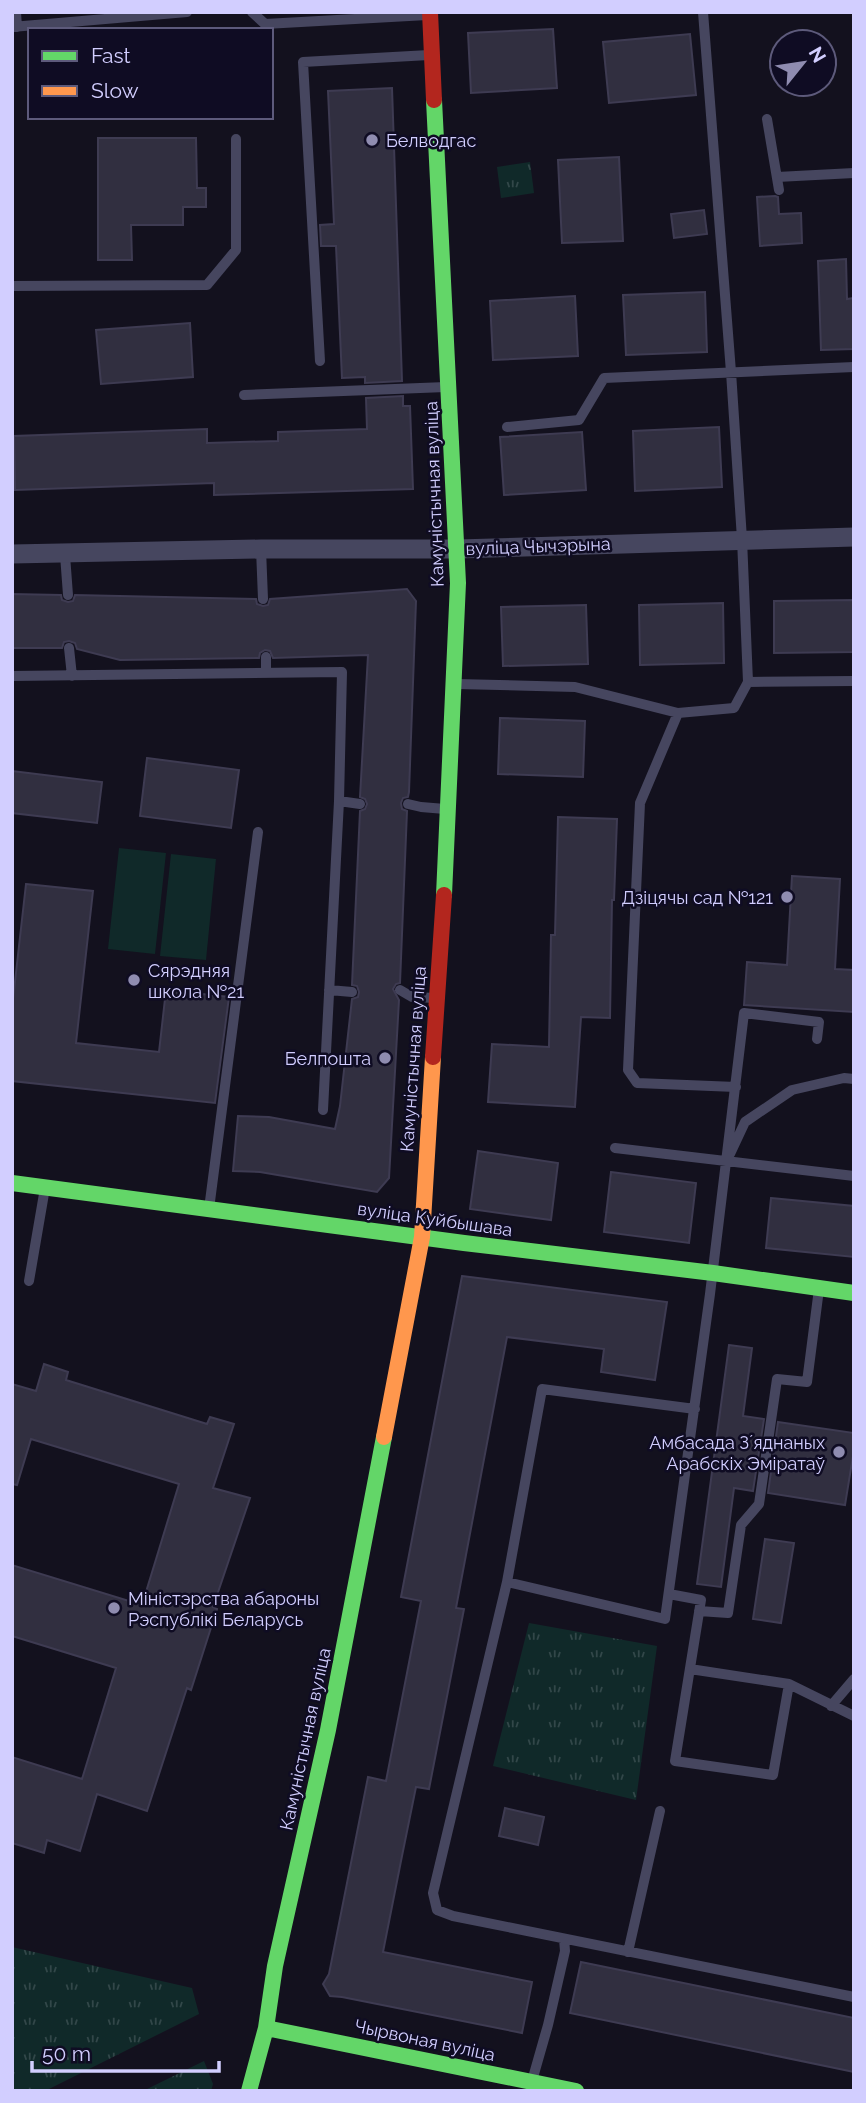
<svg xmlns="http://www.w3.org/2000/svg" width="866" height="2103" viewBox="0 0 866 2103" font-family="Raleway,sans-serif">
	<style>
		.park { fill: url(#park-tufts) }
		.garden { fill: #102929 }
		.building { fill: #312f40; stroke: #3e3b52; stroke-width: 2 }
		.lines { fill: none; stroke-linecap: round; stroke-linejoin: round }
		.lane { stroke: #46465f; stroke-width: 10 }
		.street { stroke: #46465f; stroke-width: 19 }
		.fast { stroke: #63d668; stroke-width: 16 }
		.slow { stroke: #ff974d; stroke-width: 16 }
		.jam { stroke: #b3261e; stroke-width: 16 }
		.poi-dot { fill: #8f8cb0; stroke: #0f0c23; stroke-width: 2.5 }
		.labels { text-anchor: middle; dominant-baseline: central; stroke-width: 5; stroke-linejoin: round; paint-order: stroke }
		.poi-label { font-size: 18px; fill: #d2ceff; stroke: #0f0c23; text-anchor: start }
		.street-label { font-size: 18px; fill: #d2ceff; stroke: #0f0c23 }
	</style>
	<defs>
		<pattern id="park-tufts" width="24" height="20" patternUnits="userSpaceOnUse" patternTransform="scale(1.75)"><rect width="24" height="20" fill="#102929"/><path d="M3 7l-1-3M5 7V3M7 7l1-3M15 17l-1-3M17 17v-4M19 17l1-3" fill="none" stroke="#324749"/></pattern>
	</defs>
	<rect width="100%" height="100%" fill="#13111e"/>
	<path class="park" d="M530 162 534 193 501 198 497 167Z
		M529 1623 657 1646 636 1800 493 1766Z
		M12 1947 192 1988 199 2014 45 2091H12Z
		M204 2061 213 2084 211 2091H143Z"/>
	<path class="garden" d="M119 848 166 853 155 954 108 949Z
		M171 854 216 859 206 960 160 956Z"/>
	<path class="building" d="M553 29 557 88 471 93 468 33Z
		M690 34 696 95 609 103 603 42Z
		M392 88 402 381 365 383V377L342 378 336 246H321L320 225 334 224 328 91Z
		M98 138H196L197 188H206V207H183V225H131L132 260H98Z
		M619 157 623 241 562 243 558 160Z
		M775 196 778 197 779 214 801 213 802 243 760 246 757 197Z
		M704 210 707 234 674 238 671 214Z
		M846 259 847 299 854 298V349L821 350 818 261Z
		M705 292 707 352 626 355 623 295Z
		M575 296 578 356 493 360 490 301Z
		M190 323 193 377 101 384 96 330Z
		M403 396V406H410L413 489 214 495V483L15 490 14 436 207 429V443L278 441V432L367 429 366 398Z
		M719 427 722 487 635 491 633 431Z
		M582 432 586 490 504 495 500 437Z
		M407 589 416 601 409 792 408 797 403 798 401 803 402 809 407 811 400 983 396 984 393 989 399 1000 389 1178 377 1192 260 1172 233 1171 238 1116 269 1117 335 1129 340 1106 352 999 358 997 359 992 357 986 352 985 360 811 365 809 367 804 365 799 360 797 368 655 273 658 270 651 265 650 260 653 259 658 120 660 77 649 75 643 69 641 64 642 62 648H12V594L61 595 62 600 68 602 73 601 75 595 256 599 257 604 263 606 268 605 270 599Z
		M854 600V652L774 653V601Z
		M723 603 724 663 640 665 639 605Z
		M586 605 588 664 503 666 501 607Z
		M500 718 585 721 583 777 498 774Z
		M147 758 239 770 231 828 140 816Z
		M12 771 102 782 97 823 12 813Z
		M558 817 617 819 614 900H612L610 1018 581 1017 575 1107 488 1102 492 1044 549 1047 551 935H555Z
		M792 876 840 879 835 969 854 970V1012L744 1005 747 962 787 965Z
		M26 884 93 891 76 1043 159 1052 166 990 229 997 215 1103 12 1081V1008Z
		M478 1151 558 1163 551 1220 470 1209Z
		M611 1172 696 1183 689 1243 604 1232Z
		M771 1198 854 1206V1257L766 1248Z
		M462 1276 667 1302 655 1380 601 1372 604 1349 507 1337 456 1608 464 1609 429 1789 416 1787 402 1856 383 1952 532 1982 522 2033 342 1997 330 1996 323 1984 329 1974 368 1777 386 1781 421 1601 401 1597Z
		M729 1345 752 1348 743 1416 764 1419 753 1491 734 1488 721 1587 697 1584Z
		M44 1364 68 1372 66 1380 207 1424 210 1417 234 1424 213 1488 250 1498 213 1607 217 1609 191 1690 187 1688 147 1811 97 1794 80 1851 47 1840 44 1853 12 1843V1757L82 1779 116 1668 12 1636V1565L142 1605 179 1484 31 1439 17 1485 12 1484V1384L36 1391Z
		M778 1422 854 1433V1450L845 1505 768 1493Z
		M765 1539 794 1543 781 1623 753 1619Z
		M505 1808 544 1817 538 1845 499 1836Z
		M581 1962 854 2018V2072L570 2013Z"/>
	<g class="lines">
		<path class="lane" d="M16 12 17 27
			M252 12 265 24 427 15
			M703 12 731 372 742 539 748 682
			M12 27 187 12
			M767 119 779 190
			M777 177 854 173
			M12 286 207 285 236 250V139
			M320 361 303 62 429 55
			M244 395 446 387
			M507 427 579 420 604 378 854 367
			M261 549 263 599
			M65 555 68 595
			M69 648 72 676
			M266 673V657
			M12 676 342 672 339 801 323 1110
			M457 684 575 687 678 713 734 708 748 682 854 681
			M678 713 640 803 628 1070 637 1083 736 1087
			M339 801 360 804
			M408 804 421 807 445 809
			M329 990 352 992
			M400 990 412 997 436 998
			M615 1148 854 1176
			M730 1154 745 1122 792 1090 844 1078 854 1079
			M209 1209 258 832
			M29 1281 45 1188
			M695 1409 542 1389 507 1582 433 1893 437 1910 453 1916 854 1997
			M507 1582 665 1619 710 1294 744 1013 819 1022 817 1039
			M669 1594 701 1600 675 1761 773 1775 789 1684 690 1669
			M699 1611 728 1613 741 1525 759 1504 777 1379 807 1382 819 1289
			M789 1684 854 1716
			M831 1706 854 1679
			M628 1952 660 1811
			M532 2081 548 2025 565 1951 564 1939"/>
		<path class="street" d="M12 554 261 549H458L854 537"/>
		<path class="fast" d="M434 100 458 583 444 895
			M12 1183 464 1243 713 1273 854 1293
			M266 2028 576 2091
			M249 2091 266 2028 275 1966 328 1730 384 1437"/>
		<path class="slow" d="M384 1437 422 1237 433 1057"/>
		<path class="jam" d="M430 12 434 100
			M433 1057 444 895"/>
	</g>
	<g class="poi-dot">
		<circle cx="372" cy="140" r="7"/>
		<circle cx="787" cy="897" r="7"/>
		<circle cx="134" cy="980" r="7"/>
		<circle cx="385" cy="1058" r="7"/>
		<circle cx="839" cy="1452" r="7"/>
		<circle cx="114" cy="1608" r="7"/>
	</g>
	<g class="labels">
		<g class="poi-label">
			<text x="386" y="140">Белводгас</text>
			<text x="773" y="897" text-anchor="end">Дзіцячы сад №121</text>
			<text x="148" y="970">Сярэдняя<tspan x="148" dy="21">школа №21</tspan></text>
			<text x="371" y="1058" text-anchor="end">Белпошта</text>
			<text x="825" y="1442" text-anchor="end">Амбасада Зʼяднаных<tspan x="825" dy="21">Арабскіх Эміратаў</tspan></text>
			<text x="128" y="1598">Міністэрства абароны<tspan x="128" dy="21">Рэспублікі Беларусь</tspan></text>
		</g>
		<g class="street-label">
			<text transform="translate(434 494) rotate(-92)">Камуністычная вуліца</text>
			<text transform="translate(538 546) rotate(-2)">вуліца Чычэрына</text>
			<text transform="translate(413 1059) rotate(-86)">Камуністычная вуліца</text>
			<text transform="translate(435 1219) rotate(8)">вуліца Куйбышава</text>
			<text transform="translate(305 1739) rotate(-78)">Камуністычная вуліца</text>
			<text transform="translate(425 2040) rotate(12)">Чырвоная вуліца</text>
		</g>
	</g>
	<rect width="866" height="2103" fill="none" stroke="#d2ceff" stroke-width="28"/>
	<rect x="28" y="28" width="245" height="91" fill="#0f0c23" stroke="#5d5a7b" stroke-width="2"/>
	<rect x="42" y="51" width="35" height="10" fill="#63d668" stroke="#5d5a7b" stroke-width="2"/>
	<text x="91" y="63" font-size="21" fill="#d2ceff">Fast</text>
	<rect x="42" y="86" width="35" height="10" fill="#ff974d" stroke="#5d5a7b" stroke-width="2"/>
	<text x="91" y="98" font-size="21" fill="#d2ceff">Slow</text>
	<g transform="translate(803 63) rotate(60)"><circle r="33" fill="#0f0c23" stroke="#5d5a7b" stroke-width="2"/>
	<path d="M0-5L12 26L0 18L-12 26Z" fill="#8f8cb0"/>
	<text y="-10" font-size="19" font-weight="bold" text-anchor="middle" fill="#d2ceff">N</text>
	</g>
	<path d="M32 2061v10h187v-10" fill="none" stroke="#d2ceff" stroke-width="3.5"/>
	<text x="42" y="2061" font-size="21" fill="#d2ceff" stroke="#0f0c23" stroke-width="5" paint-order="stroke">50 m</text>
</svg>
